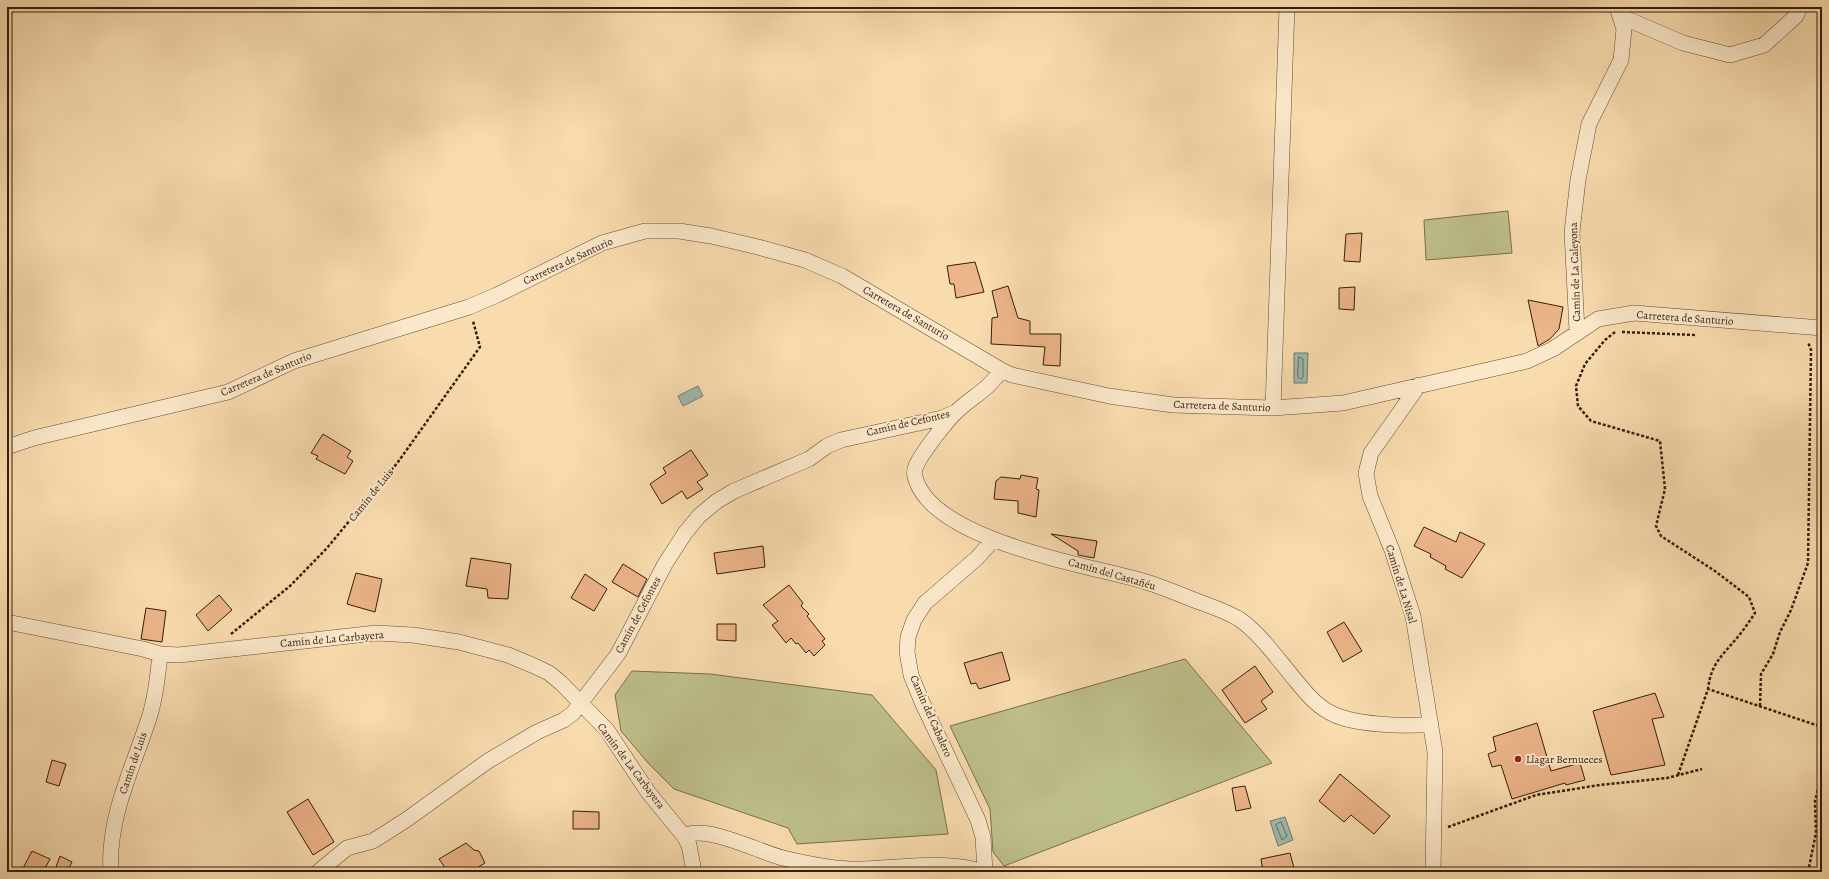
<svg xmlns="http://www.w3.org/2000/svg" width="1829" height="879" viewBox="0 0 1829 879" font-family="Alegreya,serif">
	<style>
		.green { fill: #bec08a; stroke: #7a6e4c }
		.water { fill: #9ebab0; stroke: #747b6f }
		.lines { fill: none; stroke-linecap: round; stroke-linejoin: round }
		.shore { stroke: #6a6c5e; stroke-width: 1 }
		.building { fill: #edb58a; stroke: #351d0d }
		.minor-casing { stroke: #664d35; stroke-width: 16 }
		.path { stroke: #351d0d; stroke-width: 2.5; stroke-dasharray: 3 2; stroke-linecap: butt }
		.minor { stroke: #fbe8ca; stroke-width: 15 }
		.poi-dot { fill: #8f2418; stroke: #fbe8ca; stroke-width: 1.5 }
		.labels { text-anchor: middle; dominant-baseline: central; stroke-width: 4; stroke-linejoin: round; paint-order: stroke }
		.street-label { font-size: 11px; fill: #351d0d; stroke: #fbe8ca }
		.poi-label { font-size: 11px; fill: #351d0d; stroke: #fbe8ca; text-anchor: start }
	</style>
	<rect width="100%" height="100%" fill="#f9dcae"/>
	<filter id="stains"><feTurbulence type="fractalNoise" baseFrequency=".005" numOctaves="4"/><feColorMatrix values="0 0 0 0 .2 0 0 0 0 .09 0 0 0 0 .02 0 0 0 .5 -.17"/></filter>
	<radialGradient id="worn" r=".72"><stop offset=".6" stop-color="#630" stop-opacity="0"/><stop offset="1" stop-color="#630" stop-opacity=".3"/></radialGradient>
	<path class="green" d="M1508 211 1512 253 1426 260 1424 220Z
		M1185 659 1272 763 1004 866 993 852 990 809 950 726Z
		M632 671 710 674 872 695 936 770 948 834 797 844 788 828 674 789 649 764 621 731 615 695Z"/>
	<path class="water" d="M1294 353H1308L1307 383H1294Z
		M698 386 703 396 683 406 678 396Z
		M1285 817 1293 840 1278 846 1270 821Z"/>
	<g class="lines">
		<path class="shore" d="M1299 357 1303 359V377L1301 379 1298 377Z
			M1281 822 1287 836 1282 840 1276 825Z"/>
	</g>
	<path class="building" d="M1362 233 1360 262 1344 261 1346 234Z
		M975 262 984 292 956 298 954 284H950L947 266Z
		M1008 286 1018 318 1030 321V334H1061L1060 366 1043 365 1045 347 991 344 992 318 998 317 992 291Z
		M1355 287 1354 310 1339 309V288Z
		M1528 300 1563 307 1559 329 1550 339 1538 346Z
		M323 434 351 451 347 457 353 461 345 474 316 459 318 456 311 453Z
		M691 450 708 475 697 482 703 489 687 499 682 491 662 504 650 484 666 473 663 468Z
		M1021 475 1038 478 1036 489 1039 490 1036 517 1018 513V501L994 499 996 481 1001 477 1020 479Z
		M1424 527 1456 542 1460 532 1485 544 1462 578 1445 569 1446 566 1430 557 1431 554 1414 546Z
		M1051 534 1097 541 1094 558 1078 555V551Z
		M763 546 765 567 717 574 714 553Z
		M471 558 511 564 508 599 488 598 487 589 466 586Z
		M623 564 647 579 638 597 612 582Z
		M356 573 382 579 375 612 347 604Z
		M585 574 607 589 594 611 571 598Z
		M789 585 803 603 801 606 809 614 807 616 825 639 822 641 825 645 814 656 809 650 806 653 798 643 796 644 791 638 786 643 772 625 778 621 763 605Z
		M219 595 232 610 208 631 196 615Z
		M146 608 166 611 162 642 141 639Z
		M1344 622 1362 651 1343 662 1327 632Z
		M717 624H736V641L717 640Z
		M1002 652 1010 680 979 689 976 683 971 684 964 663Z
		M1255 666 1273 692 1261 701 1267 709 1245 723 1222 690Z
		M1655 693 1664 717 1652 719 1665 765 1611 775 1593 711Z
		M1537 723 1551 771 1580 763 1585 780 1566 785 1565 783 1512 799 1501 765 1492 767 1488 754 1496 751 1493 737Z
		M52 760 66 764 59 786 46 782Z
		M1340 774 1390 816 1374 834 1351 815 1344 822 1319 801Z
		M1245 786 1251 808 1236 811 1232 788Z
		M308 799 334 842 313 855 287 812Z
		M573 811 599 812V829H573Z
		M466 843 474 850 479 851 485 863 470 872H448L439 859Z
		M32 851 50 859 43 872H21Z
		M1290 853 1295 872H1263L1261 859Z
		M60 856 72 862 67 872 56 867Z"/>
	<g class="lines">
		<g class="minor-casing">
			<path id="minor" d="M1620 16 1683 43 1730 55 1764 45 1796 16 1800 7
				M1577 331 1572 232 1578 180 1589 124 1621 60 1624 29 1617 7
				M1001 370C988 391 972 396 955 413 945 423 921 454 916 466 914 470 914 476 916 480 936 541 1087 565 1143 581 1164 587 1185 597 1205 604 1216 608 1229 613 1239 619 1260 633 1280 662 1297 682 1306 693 1316 705 1329 712 1351 725 1405 727 1431 724
				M1419 385 1371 453 1366 473 1370 496 1392 550 1413 616 1435 752 1433 872
				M1273 408 1287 7
				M7 447 34 438 228 392 294 361 469 307 497 295 602 243 645 231H679L711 236 758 247 805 260 842 276 1001 370 1012 375 1109 396 1173 405 1273 408 1343 403 1527 361 1553 349 1598 319 1634 313 1822 328
				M7 622 143 649 160 654 179 655 376 633 413 635 459 642 508 655 532 665 549 673 561 683 607 730 648 792 684 836 689 845 694 872
				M684 836C706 824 759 852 783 858 804 863 828 868 849 869 890 870 944 858 982 872
				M111 872C107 817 134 766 150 715 156 695 158 675 160 654
				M318 872 347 848 373 841 406 820 488 761 537 732 564 720 573 713 618 654 665 564 685 533 699 516 717 501 734 491 809 459 827 446 841 440 942 418 956 412
				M985 872 983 837 978 820 922 702 911 675 907 652 908 637 914 620 925 603 977 558 993 540"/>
		</g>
		<path class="path" d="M1615 332 1605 340 1585 364 1576 386 1578 406 1591 421 1660 441 1665 489 1656 526 1661 536 1715 571 1749 597 1755 613C1749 622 1743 631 1736 639 1721 657 1711 664 1708 689
			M1622 332 1695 335
			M231 634 290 586 327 548 398 462 480 347 473 321
			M1760 706 1761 674 1773 654 1780 632 1791 610 1808 563 1811 350 1808 342
			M1678 775 1708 689 1822 727
			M1448 827 1536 795 1600 785 1667 778 1702 769
			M1808 872 1816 833 1815 801 1822 774"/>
		<use href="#minor" class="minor"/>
	</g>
	<circle class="poi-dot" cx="1518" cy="759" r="4"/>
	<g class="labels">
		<g class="street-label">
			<text transform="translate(568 261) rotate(-25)">Carretera de Santurio</text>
			<text transform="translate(1575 272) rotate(-92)">Camín de La Caleyona</text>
			<text transform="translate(906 313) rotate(30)">Carretera de Santurio</text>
			<text transform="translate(1685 318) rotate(4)">Carretera de Santurio</text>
			<text transform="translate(266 374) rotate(-23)">Carretera de Santurio</text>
			<text transform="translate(1222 406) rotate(2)">Carretera de Santurio</text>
			<text transform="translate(908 423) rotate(-13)">Camín de Cefontes</text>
			<text transform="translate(371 495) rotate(-51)">Camín de Luis</text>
			<text transform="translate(1112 574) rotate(16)">Camín del Castañéu</text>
			<text transform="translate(1401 584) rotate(73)">Camín de La Nisal</text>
			<text transform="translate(638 615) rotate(-62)">Camín de Cefontes</text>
			<text transform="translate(332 639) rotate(-5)">Camín de La Carbayera</text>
			<text transform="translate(931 716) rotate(66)">Camín del Cabalero</text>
			<text transform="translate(133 763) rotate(-71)">Camín de Luis</text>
			<text transform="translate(631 766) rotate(53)">Camín de La Carbayera</text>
		</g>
		<g class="poi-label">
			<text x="1526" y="759">Llagar Bernueces</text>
		</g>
	</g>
	<rect width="1829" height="879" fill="none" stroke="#f9dcae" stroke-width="24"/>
	<rect x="8" y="8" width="1813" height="863" fill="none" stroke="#351d0d" stroke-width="2"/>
	<rect x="12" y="12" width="1805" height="855" fill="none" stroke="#351d0d"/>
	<rect width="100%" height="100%" filter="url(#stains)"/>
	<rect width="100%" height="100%" fill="url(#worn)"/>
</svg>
